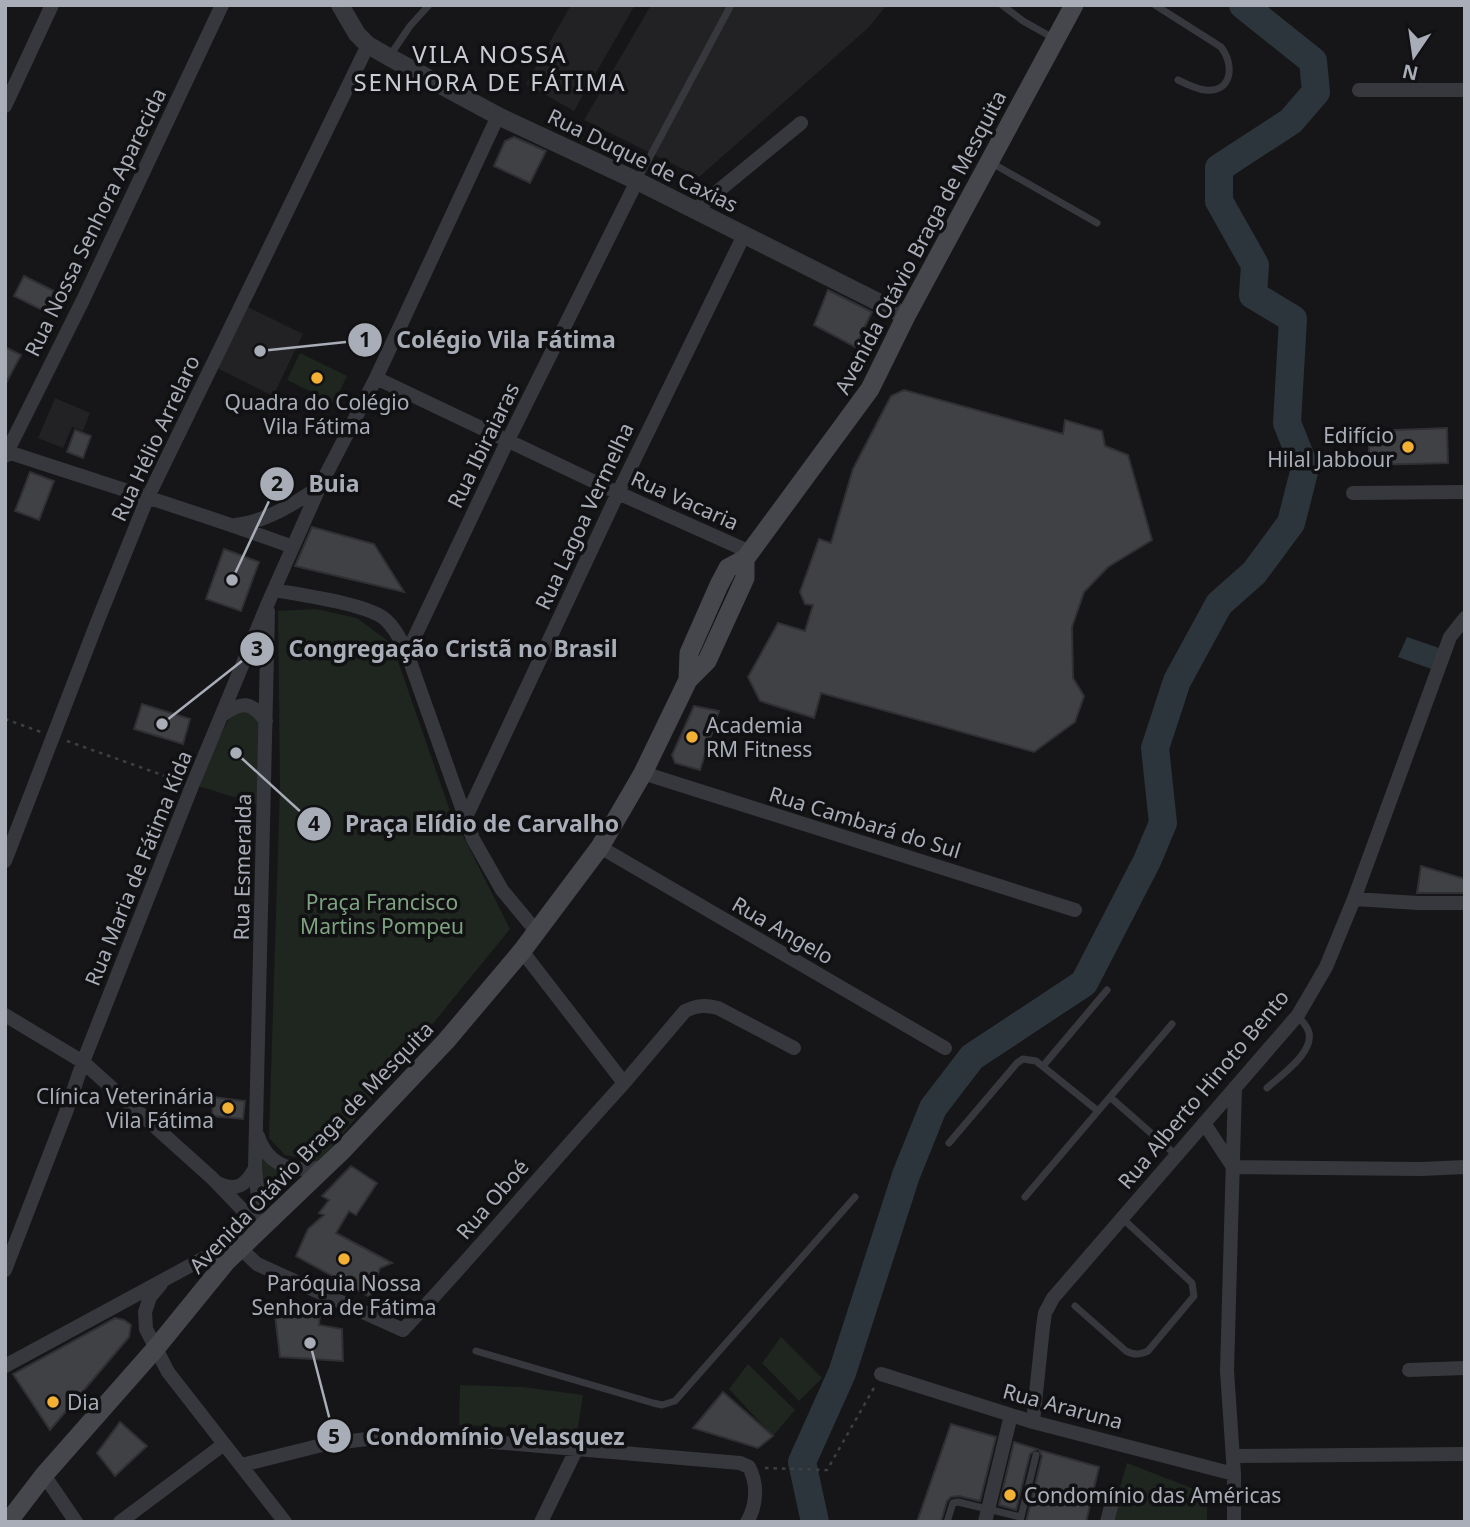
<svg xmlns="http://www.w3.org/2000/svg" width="1470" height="1527" viewBox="0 0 1470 1527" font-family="'Noto Sans',sans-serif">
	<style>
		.built { fill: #222225 }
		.green { fill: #1e261f }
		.water { fill: #2c353c }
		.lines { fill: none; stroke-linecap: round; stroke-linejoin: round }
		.river { stroke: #2c353c; stroke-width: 28 }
		.building { fill: #404145; stroke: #303034; stroke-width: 2 }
		.path { stroke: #3d3f44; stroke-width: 2.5; stroke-dasharray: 3.5 5; stroke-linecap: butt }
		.service { stroke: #37383d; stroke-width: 7 }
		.minor { stroke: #37383d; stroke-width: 14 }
		.tertiary { stroke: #37383d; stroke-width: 18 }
		.secondary { stroke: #45474d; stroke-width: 19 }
		.poi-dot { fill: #f2b134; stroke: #111113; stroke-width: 2.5 }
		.labels { text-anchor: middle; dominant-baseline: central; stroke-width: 7; stroke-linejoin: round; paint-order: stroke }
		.street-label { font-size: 21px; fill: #a8adb8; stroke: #111113 }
		.poi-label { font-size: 21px; fill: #a8adb8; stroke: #111113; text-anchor: start }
		.park-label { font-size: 21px; fill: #7fa381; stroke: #111113 }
		.quarter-label { font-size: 24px; letter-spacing: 2px; fill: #c9ccd4; stroke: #111113 }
		.leader { fill: none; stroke: #a8adb8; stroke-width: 2.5 }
		.callout-dot { fill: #a8adb8; stroke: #111113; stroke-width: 2.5 }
		.mark-label { font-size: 21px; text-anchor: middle; font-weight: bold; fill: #111 }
		.callout-label { font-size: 23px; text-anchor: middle; font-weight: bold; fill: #a8adb8; stroke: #111113; stroke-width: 7; stroke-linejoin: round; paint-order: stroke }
	</style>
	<rect width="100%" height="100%" fill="#161618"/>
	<path class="built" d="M571 5H635L574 111 526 84Z
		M651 5H887L868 28 699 177 584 120Z
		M248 307 303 334 273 396 217 368Z
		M55 398 90 413 83 431 72 427 63 448 38 438Z"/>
	<path class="green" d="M300 353 347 376 334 403 287 380Z
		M316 609 357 618 392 644 449 808 510 929 320 1162 285 1155 269 1138 280 788 278 611Z
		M241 706 261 722 262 806 195 785 234 709Z
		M261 1155 288 1174 291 1180 265 1200 262 1192Z
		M781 1337 822 1378 799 1401 762 1363Z
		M748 1364 795 1410 773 1436 729 1389Z
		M460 1385 523 1387 583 1395 577 1434 521 1428 459 1425Z
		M1127 1463 1207 1494V1522H1110Z"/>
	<path class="water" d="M1407 637 1445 650 1437 671 1398 657Z"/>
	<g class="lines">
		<path class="river" d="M815 1522 802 1462 842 1373 906 1175 933 1108 972 1057 1084 983 1147 861 1163 823 1155 748 1177 681 1219 604 1254 573 1291 523 1305 468 1287 423 1293 319 1253 295 1255 265 1219 201V168L1291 121 1316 92 1313 61 1243 5"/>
	</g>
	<path class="building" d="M514 137 546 151 530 183 494 166 505 141Z
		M24 276 54 291 44 311 14 296Z
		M828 290 872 312 855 347 814 325Z
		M5 347 21 355 5 385Z
		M904 390 1063 434 1065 420 1102 431 1105 446 1128 455 1152 540 1108 567 1084 592 1072 627 1073 678 1084 696 1075 722 1034 752 821 693 814 718 760 701 748 677 778 623 805 631 813 605 805 604 800 592 819 539 831 543 853 469 891 396Z
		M1447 428 1448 463 1369 465V431Z
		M75 430 91 436 83 458 67 452Z
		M30 472 54 481 39 520 15 511Z
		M312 527 374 544 404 592 295 566Z
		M224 549 259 562 241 611 206 599Z
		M142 704 190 719 183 744 134 729Z
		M694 706 719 711 700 770 675 763 672 755Z
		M1421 866 1465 879V893H1417Z
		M213 1097 245 1101 243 1119 212 1116Z
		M351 1166 377 1183 356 1215 349 1211 336 1233 392 1263 380 1268 370 1297 296 1256 308 1229 324 1215 319 1213 329 1200 322 1196Z
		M286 1301 320 1315 319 1325 342 1329 343 1361 280 1357 274 1307Z
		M115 1318 124 1320 131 1325 129 1337 50 1430 13 1374Z
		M723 1392 773 1436 758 1448 693 1428Z
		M120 1422 147 1446 115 1476 97 1453Z
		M951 1424 996 1437 980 1501 959 1496 951 1497 947 1501 941 1522H917Z
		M1014 1442 1037 1449 1030 1454 1016 1510 999 1505Z
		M1039 1450 1099 1467 1086 1522H1026L1042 1456Z"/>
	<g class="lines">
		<path class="path" d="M5 719 41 732
			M67 741 179 781
			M765 1468 827 1470 875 1386"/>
		<path class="service" d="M1002 5 1023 21 1055 39
			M1155 5 1221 47C1235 65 1232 93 1205 90 1196 89 1186 84 1178 80
			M389 57 410 26 429 5
			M990 162 1097 223
			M637 181 731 5
			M1043 1066 1107 990
			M1267 1088C1280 1076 1317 1051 1308 1030 1306 1025 1301 1020 1298 1016
			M1110 1097 1176 1155
			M949 1143 1017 1063 1023 1059 1036 1061 1098 1111
			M1025 1197 1172 1024
			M1075 1306 1126 1351C1134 1355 1139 1355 1148 1351L1194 1296 1192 1283 1122 1218
			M476 1351 653 1403 662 1405 675 1401 855 1197
			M1020 1521 1036 1455
			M947 1522 953 1503 958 1502 1021 1517"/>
		<path class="minor" d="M1359 90H1465
			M5 106 52 5
			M695 210 801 123
			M376 378 618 493 750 552
			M5 451C101 483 198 512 293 547
			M5 456 83 300 222 5
			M1353 493 1465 492
			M236 525C267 521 294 504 319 487
			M274 590C300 595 369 604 386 620 396 629 401 641 407 653L473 839 502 890 536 931
			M407 653 508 440 637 181
			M222 715C242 701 251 701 266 721
			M643 773 1075 910
			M466 817 618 493 744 235
			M600 847 945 1048
			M5 861 98 620 147 499 368 45
			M1354 899 1418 903H1465
			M5 1015 83 1062 212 1178 261 1229
			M624 1083 685 1011C697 1005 706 1005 718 1008L794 1048
			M1204 1123 1233 1167
			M258 1136C269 1169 296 1173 327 1166
			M1233 1167 1421 1169 1465 1167
			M218 1183C237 1192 246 1185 255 1168
			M261 1229 255 1168 268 611
			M5 1270 66 1112 83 1062 192 786 268 603 320 486 376 378 498 116
			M161 1284 150 1297 145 1312 146 1329 168 1372 285 1522
			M5 1366 230 1244 240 1248 257 1264 403 1330C479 1249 549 1165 624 1083L522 951
			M1409 1370 1465 1368
			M881 1374 1033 1422 1234 1474
			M1033 1422 1043 1327 1045 1313 1053 1298 1298 1015 1326 967 1354 899 1450 637 1465 618
			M1233 1456 1465 1454
			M242 1465 326 1444 384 1437 446 1438 740 1463 749 1467C758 1484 757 1505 747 1522
			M44 1475 76 1522
			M120 1522 224 1444
			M541 1522 577 1448
			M985 1522 1011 1415
			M1107 1522 1112 1502
			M1234 1522V1474L1227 1371 1235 1087"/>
		<path class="tertiary" d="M340 5 357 34 368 45 389 57 498 116 637 181 906 316"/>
		<path class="secondary" d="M688 680 689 653 719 585 728 568 745 559 870 389 906 316 1074 5
			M8 1522 44 1475 156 1348 226 1262 341 1152 446 1041 522 951 600 847 643 773 688 680 707 661 745 578V559"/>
	</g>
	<g class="poi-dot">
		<circle cx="317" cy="378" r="7"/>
		<circle cx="1408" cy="447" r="7"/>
		<circle cx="692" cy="737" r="7"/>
		<circle cx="228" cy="1108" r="7"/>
		<circle cx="344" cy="1259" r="7"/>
		<circle cx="53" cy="1402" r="7"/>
		<circle cx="1010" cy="1495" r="7"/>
	</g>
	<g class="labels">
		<g class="street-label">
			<text transform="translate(643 160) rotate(26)">Rua Duque de Caxias</text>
			<text transform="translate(95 222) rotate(-64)">Rua Nossa Senhora Aparecida</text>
			<text transform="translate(920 242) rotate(-62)">Avenida Otávio Braga de Mesquita</text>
			<text transform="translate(155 438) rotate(-65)">Rua Hélio Arrelaro</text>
			<text transform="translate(483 445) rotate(-64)">Rua Ibiraiaras</text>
			<text transform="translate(685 500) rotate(24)">Rua Vacaria</text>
			<text transform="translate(584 516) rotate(-65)">Rua Lagoa Vermelha</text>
			<text transform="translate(865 822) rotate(17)">Rua Cambará do Sul</text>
			<text transform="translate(242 867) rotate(-89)">Rua Esmeralda</text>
			<text transform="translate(138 868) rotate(-68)">Rua Maria de Fátima Kida</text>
			<text transform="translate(783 930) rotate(30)">Rua Angelo</text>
			<text transform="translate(1203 1089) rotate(-50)">Rua Alberto Hinoto Bento</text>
			<text transform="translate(311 1147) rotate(-46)">Avenida Otávio Braga de Mesquita</text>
			<text transform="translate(492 1199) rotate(-49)">Rua Oboé</text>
			<text transform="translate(1063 1406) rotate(15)">Rua Araruna</text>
		</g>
		<g class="poi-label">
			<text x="317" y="402" text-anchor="middle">Quadra do Colégio<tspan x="317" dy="24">Vila Fátima</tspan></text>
			<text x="1394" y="435" text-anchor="end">Edifício<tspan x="1394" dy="24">Hilal Jabbour</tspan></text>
			<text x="706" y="725">Academia<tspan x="706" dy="24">RM Fitness</tspan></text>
			<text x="214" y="1096" text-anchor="end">Clínica Veterinária<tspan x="214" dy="24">Vila Fátima</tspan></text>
			<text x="344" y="1283" text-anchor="middle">Paróquia Nossa<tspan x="344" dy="24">Senhora de Fátima</tspan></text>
			<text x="67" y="1402">Dia</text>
			<text x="1024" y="1495">Condomínio das Américas</text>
		</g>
		<g class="park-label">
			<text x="382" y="902">Praça Francisco<tspan x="382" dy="24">Martins Pompeu</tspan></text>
		</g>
		<g class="quarter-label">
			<text x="490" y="53">VILA NOSSA<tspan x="490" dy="28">SENHORA DE FÁTIMA</tspan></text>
		</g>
	</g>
	<path class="leader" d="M260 351L365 340M232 580L277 484M162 724L257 649M236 753L314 824M310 1343L334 1436"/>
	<g class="callout-dot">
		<circle cx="260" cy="351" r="7"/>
		<circle cx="232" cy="580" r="7"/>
		<circle cx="162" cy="724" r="7"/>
		<circle cx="236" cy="753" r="7"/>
		<circle cx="310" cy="1343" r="7"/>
		<circle cx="365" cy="340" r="18"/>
		<circle cx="277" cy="484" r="18"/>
		<circle cx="257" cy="649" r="18"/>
		<circle cx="314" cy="824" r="18"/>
		<circle cx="334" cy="1436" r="18"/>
	</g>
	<g class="mark-label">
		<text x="365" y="347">1</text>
		<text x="277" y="491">2</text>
		<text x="257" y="656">3</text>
		<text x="314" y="831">4</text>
		<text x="334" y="1444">5</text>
	</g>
	<g class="callout-label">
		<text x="506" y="348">Colégio Vila Fátima</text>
		<text x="334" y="492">Buia</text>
		<text x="453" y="657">Congregação Cristã no Brasil</text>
		<text x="482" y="832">Praça Elídio de Carvalho</text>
		<text x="495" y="1445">Condomínio Velasquez</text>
	</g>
	<rect width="1470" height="1527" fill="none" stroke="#a8adb8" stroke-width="14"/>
	<g transform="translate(1414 56) rotate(193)" stroke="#111113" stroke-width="5" paint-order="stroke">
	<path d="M0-5L12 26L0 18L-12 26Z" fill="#a8adb8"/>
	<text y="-10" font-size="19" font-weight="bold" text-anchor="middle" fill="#a8adb8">N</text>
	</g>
</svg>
